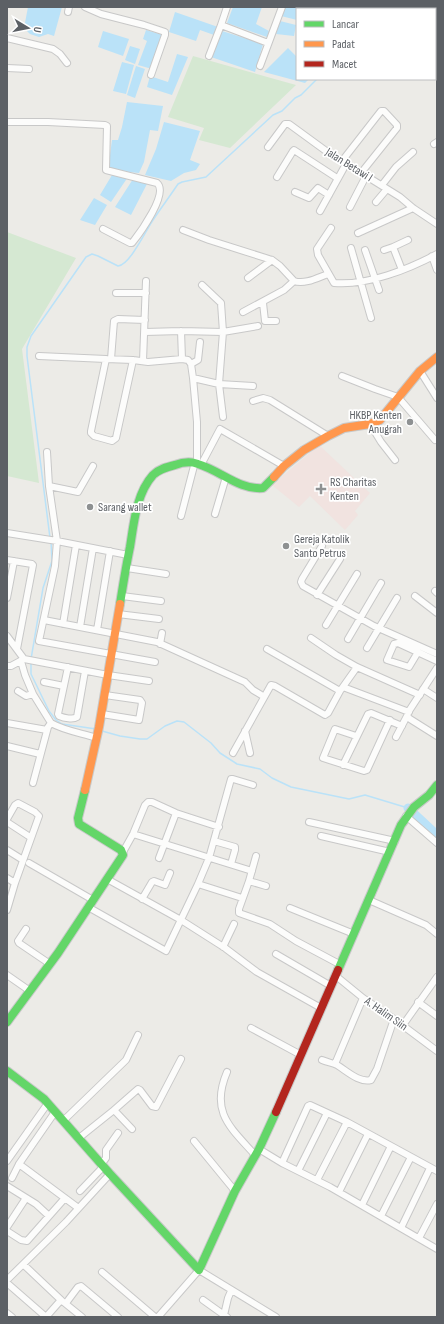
<svg xmlns="http://www.w3.org/2000/svg" width="444" height="1324" viewBox="0 0 444 1324" font-family="'Sofia Sans Condensed',sans-serif">
	<style>
		.medical { fill: #f1e3e0 }
		.green { fill: #d5e8d2 }
		.water { fill: #bae2f8 }
		.lines { fill: none; stroke-linecap: round; stroke-linejoin: round }
		.stream { stroke: #bae2f8; stroke-width: 1.5 }
		.river { stroke: #bae2f8; stroke-width: 9 }
		.street-casing { stroke: #c8c8c8; stroke-width: 8 }
		.fast-casing { stroke: #c8c9c9; stroke-width: 10 }
		.slow-casing { stroke: #c8c9c9; stroke-width: 10 }
		.jam-casing { stroke: #c8c9c9; stroke-width: 10 }
		.street { stroke: #fcfcfb; stroke-width: 6 }
		.fast { stroke: #63d668; stroke-width: 8 }
		.slow { stroke: #ff974d; stroke-width: 8 }
		.jam { stroke: #b3261e; stroke-width: 8 }
		.poi-dot { fill: #8e9192; stroke: #fff; stroke-width: 1.5 }
		.labels { text-anchor: middle; dominant-baseline: central; stroke-width: 3.5; stroke-linejoin: round; paint-order: stroke }
		.street-label { font-size: 12px; fill: #5c6065; stroke: #fff }
		.poi-label { font-size: 12px; fill: #5c6065; stroke: #fff; text-anchor: start }
	</style>
	<rect width="100%" height="100%" fill="#ecebe7"/>
	<path class="medical" d="M319 445 370 493 355 511 358 515 345 530 310 496 299 507 272 485Z"/>
	<path class="green" d="M193 56 296 85 230 148 199 140 204 128 168 117Z
		M7 232 76 258 22 349 39 483 7 476Z"/>
	<path class="water" d="M28 7H62L54 36 48 34 39 37 30 34 24 28Z
		M233 7H262L256 24 269 31 267 37 227 23Z
		M284 7H328L325 9H297V20L281 16Z
		M175 12 218 27 214 35 200 30 196 41 169 32Z
		M280 21 296 25 294 36 276 34Z
		M146 30 163 35 152 69 138 65 147 41 143 39Z
		M219 30 263 44 255 72 211 57Z
		M103 31 129 39 123 56 98 47Z
		M130 46 140 49 135 64 125 60Z
		M288 48 297 57V79H309L305 83 264 72Z
		M177 54 188 57 172 95 147 87 150 76 168 82Z
		M122 62 134 65 126 94 113 91Z
		M136 66 145 69 135 98 127 95Z
		M127 102 163 106 158 131 150 130 144 162 139 173 108 170 112 140H118L122 127Z
		M164 122 200 131 190 160 200 164 196 170 184 173 171 181 145 175 156 149Z
		M112 175 128 177 111 202 100 195Z
		M133 179 148 182 131 215 115 207Z
		M94 198 107 205 95 225 80 220Z"/>
	<g class="lines">
		<path class="stream" d="M390 9 392 7
			M50 538 27 356V347L31 336 86 257 92 254 98 256 118 266C130 265 146 230 153 220 161 208 170 196 178 184L182 182 206 177 273 115 282 111 295 98 301 95 317 79
			M31 659 43 588 52 561 51 541
			M31 663V674L49 711 56 720 62 724 96 729
			M102 731 120 736 140 739H147L165 726 177 721 184 722 211 743 220 753 237 764 260 769 272 778 291 787 349 799 365 795 408 808"/>
		<path class="river" d="M408 808 437 835"/>
		<g class="street-casing">
			<path id="street" d="M85 7 101 14 144 25 165 32V35L151 75
				M227 7 221 25 268 43
				M68 12 69 7
				M7 38 53 49 60 54 67 63
				M209 56 221 25
				M260 66 282 7
				M7 68 29 69
				M7 122H48L105 125 107 126 106 170 157 183C169 193 140 233 132 243H130L103 229
				M434 144 437 142
				M268 147 285 124H289L326 151 400 197 413 208 437 224
				M342 161 381 111H384L397 125V128L361 173
				M277 177 293 151 294 150 337 178
				M382 185 396 167 413 152
				M295 192 309 198 318 188 329 195
				M376 202 387 189
				M350 207 366 176
				M320 211 346 164
				M331 228 317 249 318 255 334 283C367 286 409 269 437 254
				M183 230 209 240 272 260 280 266 294 281C305 285 319 277 328 274
				M358 233 413 208
				M351 248 371 318
				M365 250 379 290
				M384 250 393 247
				M432 256 437 270
				M402 270 393 247 408 240
				M248 278 272 260
				M202 285 221 303 223 332 258 326
				M116 293H146
				M263 303 265 321H276
				M243 312 284 290 294 281
				M145 332 181 331
				M39 356 106 359
				M111 359 114 321 118 319 145 320
				M133 360 116 438 112 441 94 436 91 433V431L106 359 133 360 148 362 182 359
				M143 361 146 281
				M191 364 198 360 200 342
				M420 371 437 398
				M342 376 375 389 398 397 435 440
				M193 378 191 364 188 360 182 359 181 331 223 332 219 384 253 386
				M253 401 263 398 270 400 328 436
				M370 424 381 442 395 460
				M47 452 49 486 57 541 55 566 39 641 155 662
				M197 463V422L193 378 219 384 223 417
				M201 465 220 429 284 466
				M49 486 78 492 93 466
				M215 514 226 477
				M181 516 195 462
				M7 533 57 541 128 555
				M322 546 302 579 301 582 303 586 374 626 437 654
				M7 560 32 564 33 565 17 649
				M127 568 166 574
				M435 591 437 593
				M317 595 340 559
				M122 596 161 601
				M415 596 437 613
				M7 598 14 561
				M118 614 159 619
				M44 620 157 642 245 682 253 690 263 696
				M63 624 76 545
				M326 625 357 574
				M80 627 93 548
				M97 630 110 551
				M7 636 24 659
				M311 638 336 655 357 667 420 695
				M348 639 381 583
				M160 644 162 633
				M367 648 397 598
				M267 649 340 691 357 667
				M418 652 409 667 387 660 394 644 398 643 437 661
				M21 661 25 675 33 694
				M7 666H11L24 659 108 675 149 681
				M68 667 58 714 59 716C64 718 73 720 77 717L85 671
				M437 668 409 711 407 716 410 719 437 736
				M44 682 64 686
				M343 687 409 712
				M423 689 437 698
				M18 691 26 696 33 694 51 723C65 731 82 733 97 738
				M102 714 139 720 142 703 140 700 105 695
				M7 723 47 730
				M245 731 250 753
				M356 736 335 729 323 758 364 771 367 770 390 720
				M396 737 407 716
				M7 746 40 754
				M233 753 271 685 275 686 325 715 328 713 340 691
				M343 765 368 714 371 713 402 726
				M33 783 48 727 51 723
				M406 816 437 843
				M7 819 15 805 18 803 35 812 39 816 15 883 7 910
				M7 822 30 837
				M309 822 395 841
				M133 834 252 871
				M321 836 390 852
				M214 841 235 847V850L231 864
				M7 850 23 860
				M123 852 133 834 145 805 148 802H152L176 813 219 827
				M159 858 176 813
				M29 863 93 900
				M7 878 15 883
				M107 879 181 920 225 948 257 972 321 1008
				M249 881 256 856
				M266 886 249 881 239 909V913L270 924 296 941 341 965
				M242 898 198 884 209 858 231 779H233L253 785
				M142 899 152 882 154 881 165 885 170 873
				M369 900 426 925 437 934
				M88 907 166 951 198 884
				M290 908 354 934
				M26 929 18 941 19 943 50 964
				M223 947 234 924
				M276 954 331 986
				M7 975 30 991
				M336 976 363 998 394 1019 437 1051
				M418 1002 437 1016
				M403 1025 437 977
				M251 1028 301 1055
				M322 1060C327 1062 332 1063 337 1065 347 1071 359 1083 371 1080L377 1069 394 1019
				M335 1064 363 998
				M227 1072C210 1112 230 1127 255 1155
				M114 1110 132 1129
				M64 1120 126 1060 138 1035
				M79 1138 114 1110 138 1089 140 1090 152 1106 156 1107 181 1059
				M194 1141 235 1191
				M259 1149 282 1163 330 1187 437 1249
				M7 1161 48 1103
				M103 1162 106 1158V1150L118 1133
				M282 1163 308 1106 310 1105 347 1122 437 1171
				M19 1164 77 1207
				M298 1171 327 1113
				M12 1178 19 1164 55 1112
				M317 1180 347 1122
				M7 1186 36 1204 49 1216
				M80 1191 102 1168
				M339 1192 368 1134
				M362 1205 391 1146
				M381 1216 411 1157
				M7 1227 26 1198
				M401 1228 430 1168
				M7 1231 21 1240 27 1241 65 1198
				M419 1238 437 1204
				M24 1265 61 1300 82 1317
				M102 1272 155 1317
				M7 1280 66 1222 109 1175
				M7 1283 46 1317 61 1300
				M203 1300 224 1315
				M66 1303 78 1287 81 1286 118 1317
				M7 1313 12 1317
				M158 1317 199 1270 276 1317
				M227 1317 224 1315 228 1298 231 1291"/>
		</g>
		<g class="fast-casing">
			<path id="fast" d="M120 604C123 585 126 566 130 547 134 523 136 494 153 475 159 469 167 467 175 465 183 462 190 461 198 464 221 471 239 490 263 488L274 477
				M338 970 401 825 414 807 429 795 437 785
				M7 1022 58 953 123 855 121 850 79 824 78 818 85 790
				M7 1071 44 1099 110 1174 199 1270 235 1191 259 1149 276 1112"/>
		</g>
		<g class="slow-casing">
			<path id="slow" d="M274 477 284 466 304 450 328 436 344 428 370 424 380 420 420 371 437 357
				M85 790 99 727 120 604"/>
		</g>
		<g class="jam-casing">
			<path id="jam" d="M276 1112 338 970"/>
		</g>
		<use href="#street" class="street"/>
		<use href="#fast" class="fast"/>
		<use href="#slow" class="slow"/>
		<use href="#jam" class="jam"/>
	</g>
	<g class="poi-dot">
		<circle cx="410" cy="422" r="4"/>
		<path d="M319 483h4v4h4v4h-4v4h-4v-4h-4v-4h4z"/>
		<circle cx="90" cy="507" r="4"/>
		<circle cx="286" cy="546" r="4"/>
	</g>
	<g class="labels">
		<g class="street-label">
			<text transform="translate(349 165) rotate(32)">Jalan Betawi I</text>
			<text transform="translate(386 1014) rotate(35)">A. Halim Siin</text>
		</g>
		<g class="poi-label">
			<text x="402" y="415" text-anchor="end">HKBP Kenten<tspan x="402" dy="14">Anugrah</tspan></text>
			<text x="330" y="482">RS Charitas<tspan x="330" dy="14">Kenten</tspan></text>
			<text x="98" y="507">Sarang wallet</text>
			<text x="294" y="539">Gereja Katolik<tspan x="294" dy="14">Santo Petrus</tspan></text>
		</g>
	</g>
	<rect width="444" height="1324" fill="none" stroke="#5c6065" stroke-width="16"/>
	<rect x="296" y="8" width="140" height="72" fill="#ffffff" stroke="#bebfc1"/>
	<rect x="304" y="21" width="20" height="6" fill="#63d668" stroke="#bebfc1"/>
	<text x="332" y="28" font-size="12" fill="#5c6065">Lancar</text>
	<rect x="304" y="41" width="20" height="6" fill="#ff974d" stroke="#bebfc1"/>
	<text x="332" y="48" font-size="12" fill="#5c6065">Padat</text>
	<rect x="304" y="61" width="20" height="6" fill="#b3261e" stroke="#bebfc1"/>
	<text x="332" y="68" font-size="12" fill="#5c6065">Macet</text>
	<g transform="translate(28 28) rotate(100)" stroke="#ffffff" stroke-width="3" paint-order="stroke">
	<path d="M0-3L7 15L0 10L-7 15Z" fill="#5c6065"/>
	<text y="-6" font-size="11" font-weight="bold" text-anchor="middle" fill="#5c6065">U</text>
	</g>
</svg>
